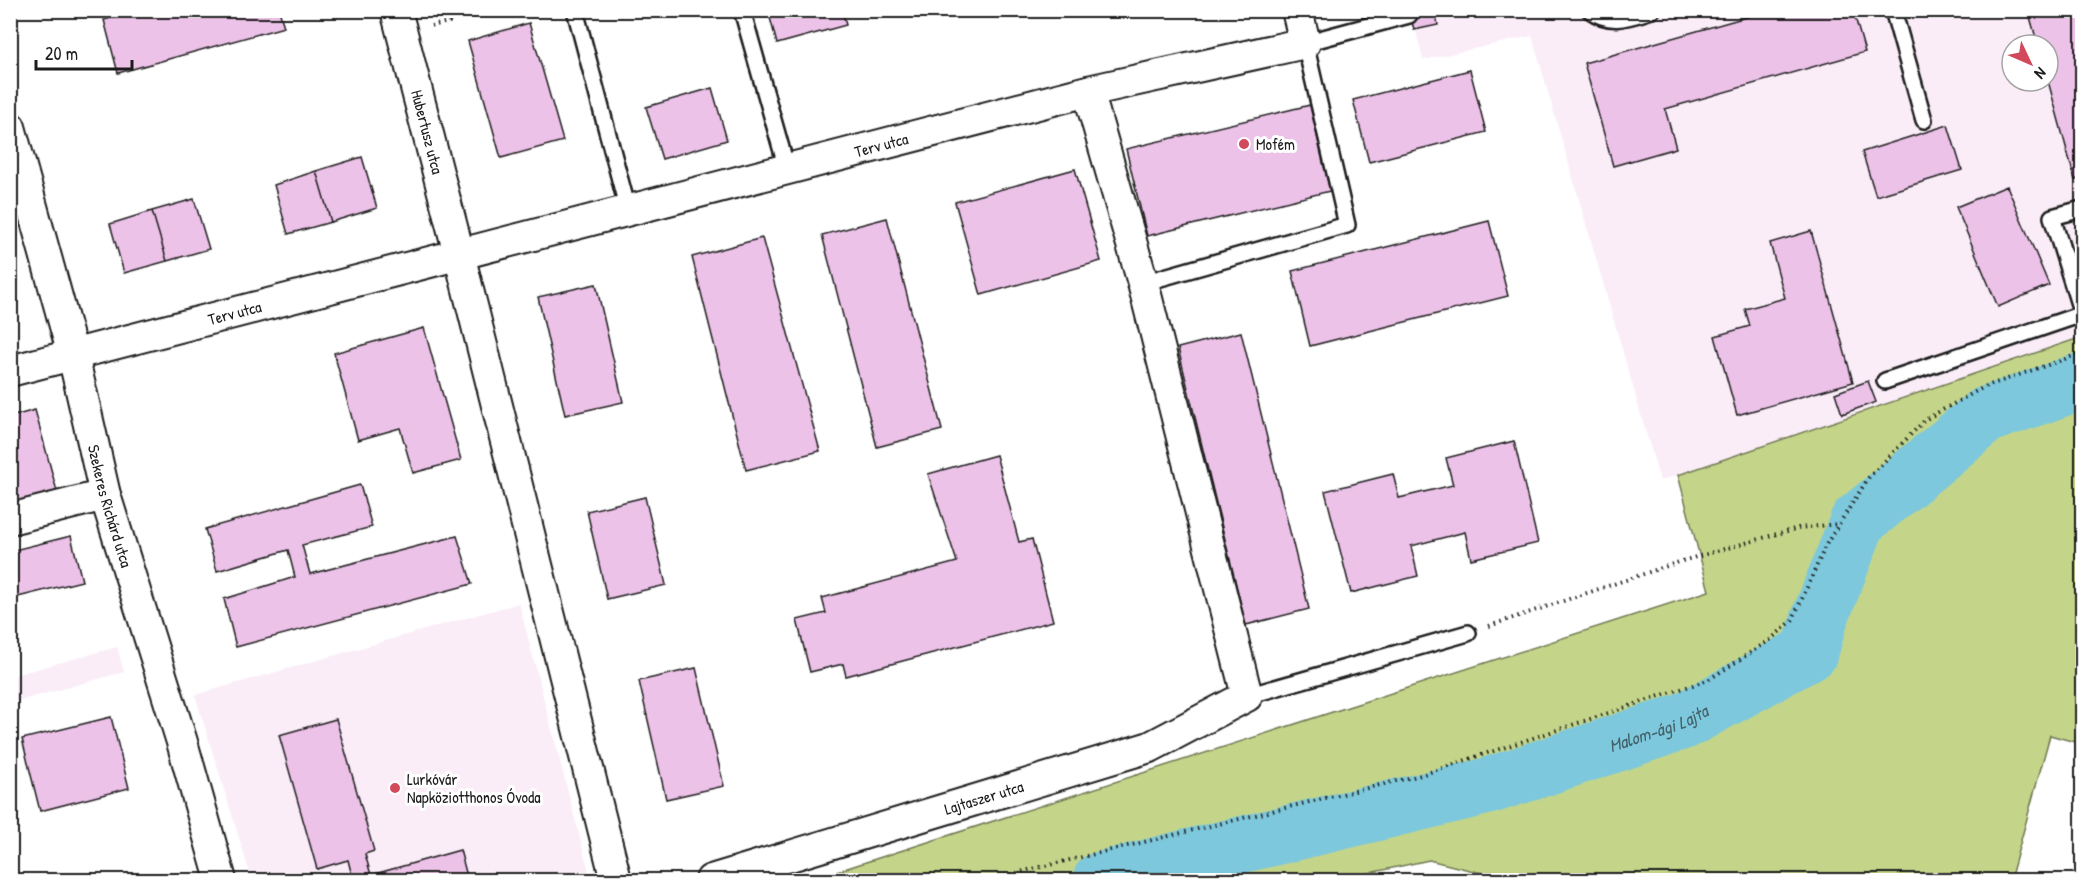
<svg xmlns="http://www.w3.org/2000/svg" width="2093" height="891" viewBox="0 0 2093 891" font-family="'Patrick Hand',sans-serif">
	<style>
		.built { fill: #faedf8; fill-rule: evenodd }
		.green { fill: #c4d58a; stroke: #707853; stroke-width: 1.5 }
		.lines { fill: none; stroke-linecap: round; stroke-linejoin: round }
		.river { stroke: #7dc8dc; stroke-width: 57 }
		.building { fill: #edc2e9; stroke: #1c1c1c; stroke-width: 1.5 }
		.lane-casing { stroke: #1c1c1c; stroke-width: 20 }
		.street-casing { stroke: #1c1c1c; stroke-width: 34 }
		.path { stroke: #1c1c1c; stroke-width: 4; stroke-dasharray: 1.5 4.5; stroke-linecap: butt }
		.lane { stroke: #fff; stroke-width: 15 }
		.street { stroke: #fff; stroke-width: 30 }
		.poi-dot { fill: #d1495b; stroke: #fff; stroke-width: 2 }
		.labels { text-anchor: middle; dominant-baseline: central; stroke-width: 6; stroke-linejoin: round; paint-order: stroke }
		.street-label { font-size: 16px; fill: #1c1c1c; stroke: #fff }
		.poi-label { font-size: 16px; fill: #1c1c1c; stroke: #fff; text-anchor: start }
		.water-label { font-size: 18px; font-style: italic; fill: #436169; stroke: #fff }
	</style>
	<rect width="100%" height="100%" fill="#fff"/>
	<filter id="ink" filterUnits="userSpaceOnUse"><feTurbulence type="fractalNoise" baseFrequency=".0167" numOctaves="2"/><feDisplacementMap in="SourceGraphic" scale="12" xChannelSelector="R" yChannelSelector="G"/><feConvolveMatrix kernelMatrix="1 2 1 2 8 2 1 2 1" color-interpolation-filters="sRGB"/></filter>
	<g filter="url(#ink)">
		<path class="built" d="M1411 11H2082V337L1660 481 1532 36 1423 60ZM2012 45H2048V81H2012Z
			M519 603 591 880H252L195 695Z
			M117 647 124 672 11 703V676Z"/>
		<path class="green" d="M2082 337V744L2050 735 2010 880H1510L1429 860 1337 880H810L1709 591 1678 475Z"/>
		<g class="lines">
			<path class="river" id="s1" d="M1101 880 1186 858 1488 786 1684 721 1810 652 1819 620 1858 521 1986 415 2082 381"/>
		</g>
		<path class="building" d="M139 10H279L284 27 118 73 104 20Z
			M768 10H842L846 25 777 44Z
			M1409 10H1435L1438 25 1414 30Z
			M1771 10H1853L1865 52 1665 109 1676 148 1613 166 1584 63Z
			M2028 10H2082V178L2075 180 2048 81V45H2038Z
			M529 23 563 141 501 158 468 41Z
			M1470 70 1486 132 1369 162 1353 100Z
			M712 88 727 140 662 159 646 107Z
			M1310 105 1330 191 1147 236 1126 149Z
			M1948 125 1962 170 1876 196 1862 152Z
			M362 157 377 208 331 222 316 171Z
			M1075 169 1101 261 981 295 955 202Z
			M316 171 331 222 288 234 274 185Z
			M2007 186 2049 285 1998 307 1956 207Z
			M194 199 209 249 167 261 152 211Z
			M152 211 167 261 124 273 110 224Z
			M887 218 942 430 877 447 822 235Z
			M1489 221 1508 296 1310 346 1292 271Z
			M1811 231 1853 382 1737 415 1715 336 1750 326 1745 309 1785 298 1770 243Z
			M762 238 820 451 746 470 692 257Z
			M596 284 623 402 565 415 538 297Z
			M424 328 461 460 413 473 400 428 358 440 334 353Z
			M1241 332 1309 609 1246 625 1178 348Z
			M1868 381 1876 402 1842 414 1835 393Z
			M35 410 58 495 10 508V417Z
			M1514 441 1538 543 1471 559 1465 532 1411 546 1418 576 1351 593 1325 491 1393 474 1399 498 1453 485 1446 458Z
			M996 455 1019 542 1032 539 1053 621 846 676 843 664 810 672 797 620 826 613 822 598 957 562 928 474Z
			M360 485 372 527 302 545 310 574 457 536 472 584 236 647 224 599 295 577 288 550 217 571 205 529Z
			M645 497 666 585 607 599 587 511Z
			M71 536 82 581 10 599V551Z
			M696 668 724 786 666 799 639 681Z
			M111 717 129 788 40 811 22 739Z
			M336 719 374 851 365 854 371 875 460 850 468 880H353L348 860 317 869 279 735Z"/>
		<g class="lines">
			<g class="lane-casing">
				<path id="lane" d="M575 10 628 210
					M742 10 787 169
					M1590 10C1611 25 1629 17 1652 10
					M1893 10 1924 120
					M2082 209 2052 217 2082 314
					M1143 283 1347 225 1305 43 1409 15
					M1885 381 2082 314
					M1247 696 1468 633"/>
			</g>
			<g class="street-casing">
				<g id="street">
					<path id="s2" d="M396 10 459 254 616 880"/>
					<path id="s3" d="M10 127 73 355 105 495 182 742 221 880"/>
					<path id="s4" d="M10 371 1088 91 1305 43 1297 10"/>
					<path d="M10 519 105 495"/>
					<path id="s5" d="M711 880 1150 747 1247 696 1143 283 1088 91"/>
				</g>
			</g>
			<path class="path" d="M431 26 449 22 446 10
				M1489 626 1682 561 1798 528 1839 524
				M987 880 1421 775 1708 680 1770 640 1792 621 1827 543 1869 477 1926 419 1984 387 2082 353"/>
			<use href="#lane" class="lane"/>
			<use href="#street" class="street"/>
		</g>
	</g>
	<g class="poi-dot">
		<circle cx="1244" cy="144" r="6"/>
		<circle cx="395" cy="788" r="6"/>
	</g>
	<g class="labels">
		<g class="street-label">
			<text stroke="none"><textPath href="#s2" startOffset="126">Hubertusz utca</textPath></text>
			<text stroke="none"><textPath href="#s4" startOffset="900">Terv utca</textPath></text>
			<text stroke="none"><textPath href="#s4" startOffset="232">Terv utca</textPath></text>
			<text stroke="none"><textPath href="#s3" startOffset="392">Szekeres Richárd utca</textPath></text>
			<text stroke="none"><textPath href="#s5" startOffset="285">Lajtaszer utca</textPath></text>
		</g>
		<g class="poi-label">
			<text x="1256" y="144">Mofém</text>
			<text x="407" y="779">Lurkóvár<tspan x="407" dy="18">Napköziotthonos Óvoda</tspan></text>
		</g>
		<g class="water-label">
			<text stroke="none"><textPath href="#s1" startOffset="578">Malom-ági Lajta</textPath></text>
		</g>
	</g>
	<rect width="2093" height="891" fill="none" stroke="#fff" stroke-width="36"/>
	<rect x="18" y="18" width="2057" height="855" fill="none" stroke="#1c1c1c" stroke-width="2" filter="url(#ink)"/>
	<g transform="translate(2030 63) rotate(134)"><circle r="28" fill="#ffffff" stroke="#a4a4a4" stroke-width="1.5"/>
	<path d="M0-4.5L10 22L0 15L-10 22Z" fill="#d1495b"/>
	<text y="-9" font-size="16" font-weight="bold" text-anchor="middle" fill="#1c1c1c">N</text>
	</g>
	<path d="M36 60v9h96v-9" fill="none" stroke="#1c1c1c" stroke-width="3"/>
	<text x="45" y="60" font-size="18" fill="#1c1c1c" stroke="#ffffff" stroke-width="4.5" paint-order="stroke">20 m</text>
</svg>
